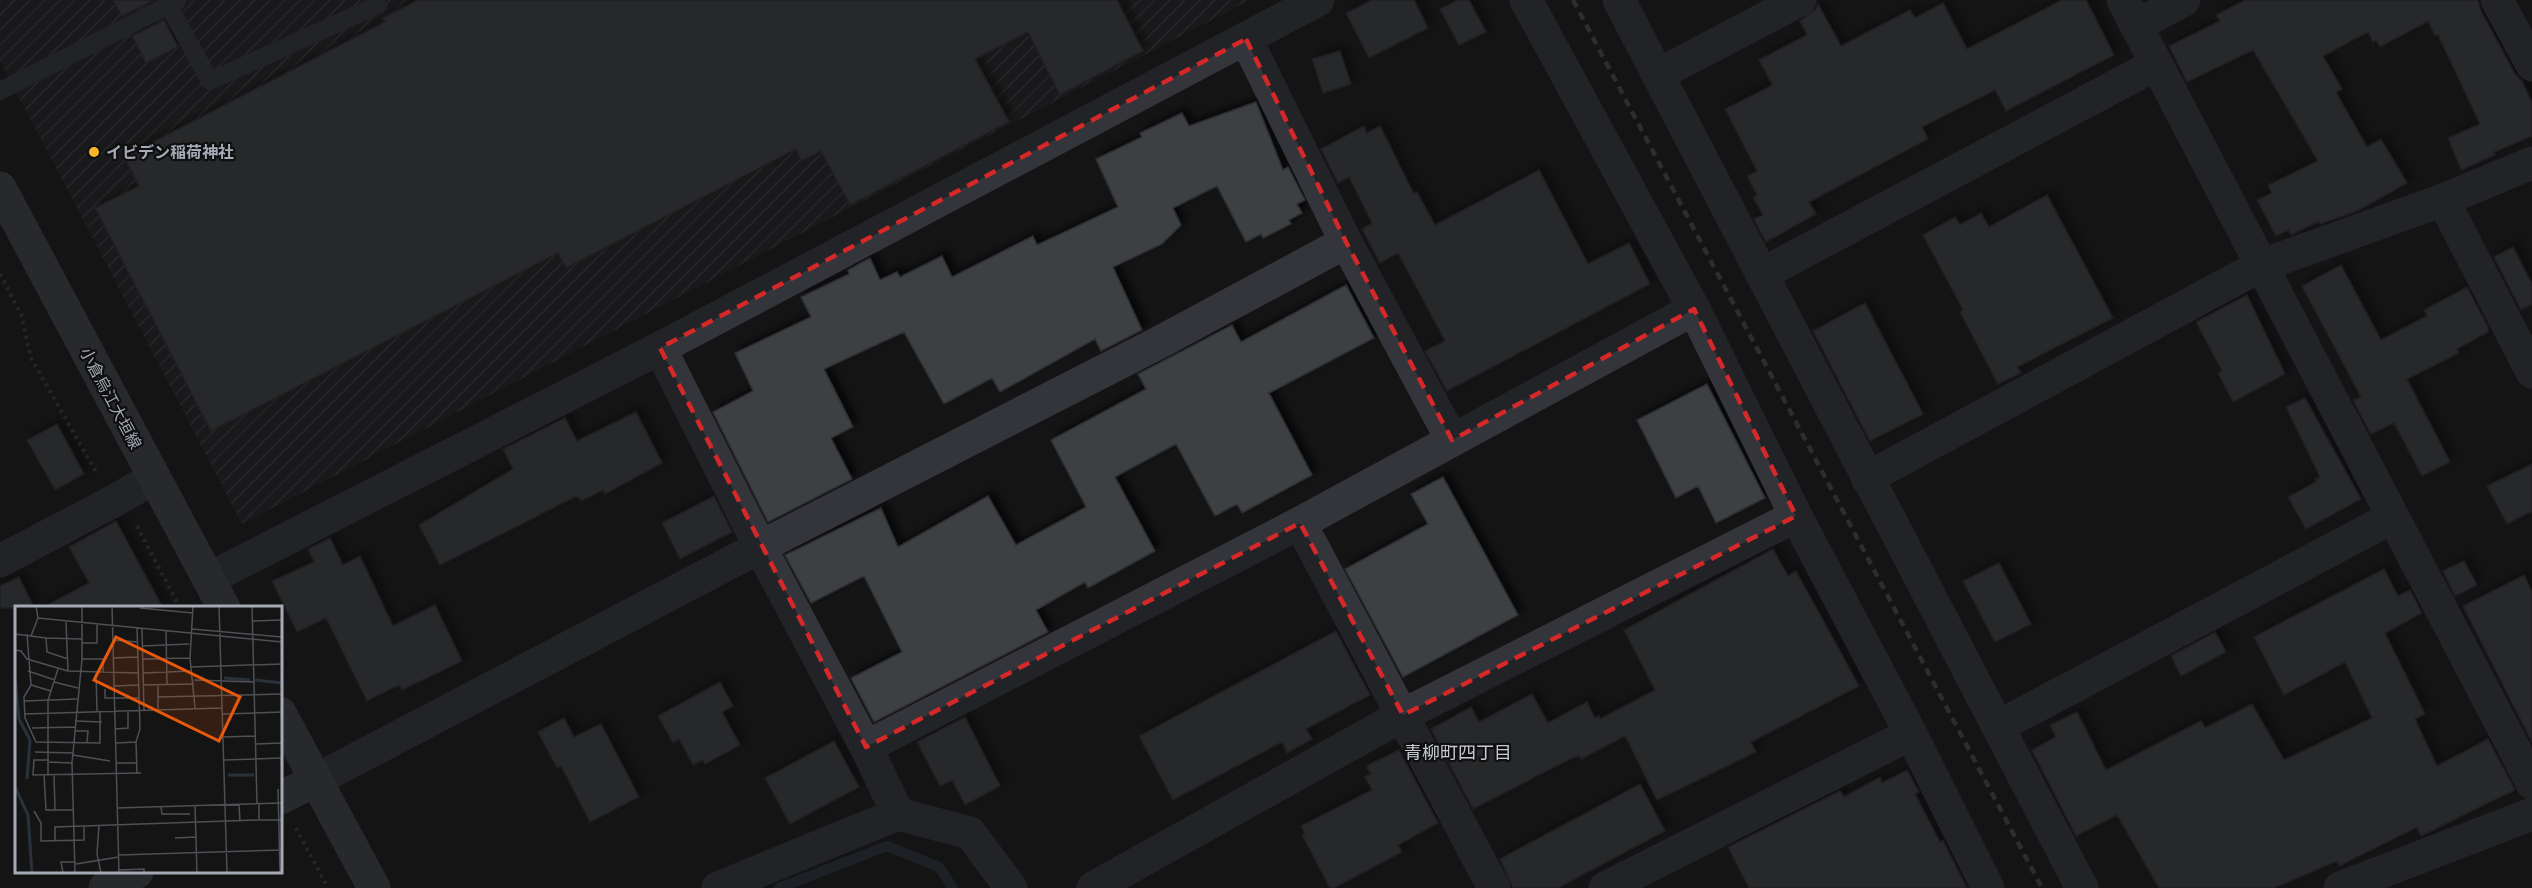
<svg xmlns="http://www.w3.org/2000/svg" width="2532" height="888" viewBox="0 0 2532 888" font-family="Ubuntu,'Noto Sans JP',sans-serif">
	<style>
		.industrial { fill: url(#industrial-furrows) }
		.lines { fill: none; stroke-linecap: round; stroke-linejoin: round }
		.stream { stroke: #29323a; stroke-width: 10 }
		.building { fill: #3e3f43; stroke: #2e2e32; stroke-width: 1.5; filter: url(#shadow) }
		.path { stroke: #3a3c42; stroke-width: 4; stroke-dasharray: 3 4.5; stroke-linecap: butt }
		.lane { stroke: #34353b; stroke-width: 18 }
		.street { stroke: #34353b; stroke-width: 33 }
		.secondary { stroke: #42444b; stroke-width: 33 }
		.rail { stroke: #4b4d54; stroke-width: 4.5; stroke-dasharray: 8 6; stroke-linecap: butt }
		.marked { fill: none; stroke: #d62828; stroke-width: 4.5; stroke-dasharray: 12 8; stroke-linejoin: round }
		.poi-dot { fill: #f7b62a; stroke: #0f0f10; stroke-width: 2 }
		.labels { text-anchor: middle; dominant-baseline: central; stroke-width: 4.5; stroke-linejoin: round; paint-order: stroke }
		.poi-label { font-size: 16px; font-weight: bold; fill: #a5aab6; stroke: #0f0f10; text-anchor: start }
		.street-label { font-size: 16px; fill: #a5aab6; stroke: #0f0f10 }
		.neighbourhood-label { font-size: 18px; fill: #c6c9d2; stroke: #0f0f10 }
		.inset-river { fill: none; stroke: #29323a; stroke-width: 3 }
		.inset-road { fill: none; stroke: #4e5055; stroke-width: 1.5 }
		.view { fill: #e8590c; fill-opacity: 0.15; stroke: #e8590c; stroke-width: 3 }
		.inset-edge { fill: none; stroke: #a5aab6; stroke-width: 3 }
	</style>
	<defs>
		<pattern id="industrial-furrows" width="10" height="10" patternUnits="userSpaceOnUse" patternTransform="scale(1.5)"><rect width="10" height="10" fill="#202022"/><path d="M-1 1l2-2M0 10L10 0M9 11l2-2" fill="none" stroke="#3d3e40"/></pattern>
		<filter id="shadow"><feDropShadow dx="5.5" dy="-5.5" stdDeviation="3" flood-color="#0009"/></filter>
	</defs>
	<rect width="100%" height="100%" fill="#141415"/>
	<path class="industrial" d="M0 0H1250L242 524 0 61Z"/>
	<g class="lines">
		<path class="stream" d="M779 888 887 846 939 867 953 888"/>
	</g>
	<path class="building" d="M113 0H154L122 16Z
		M418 0H1117L1143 51 1060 95 1028 32 975 59 1009 122 850 205 821 151 801 161 796 149 566 268 558 253 211 431 95 208 139 186 124 157 385 22 383 18Z
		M1372 0H1414L1428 28 1369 58 1346 13Z
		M1458 0H1469L1486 32 1459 45 1440 9Z
		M2062 0H2086L2114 55 2006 111 1995 90 1922 127 1928 139 1809 202 1816 214 1766 242 1754 219 1763 215 1753 197 1757 195 1747 176 1757 171 1725 109 1771 86 1772 84 1759 60 1807 35 1800 21 1815 10 1818 4 1841 46 1910 10 1915 18 1943 3 1967 49Z
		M2245 0H2478L2480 9 2515 74 2522 81 2532 103V136L2494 152 2495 155 2461 170 2448 138 2480 124 2438 35 2435 36 2428 21 2380 47 2376 40 2373 42 2368 32 2323 56 2342 89 2336 92 2367 147 2381 139 2407 183 2357 211 2320 224 2319 221 2291 235 2288 230 2276 236 2257 200 2272 193 2268 185 2318 161 2253 50 2187 82 2169 46 2220 21 2216 15Z
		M164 20 178 47 146 63 132 36Z
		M1340 51 1351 84 1323 93 1312 59Z
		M1256 102 1283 170 1288 167 1305 200 1297 204 1302 213 1289 220 1291 224 1263 238 1261 234 1246 242 1217 186 1173 208 1181 225 1162 244 1113 267 1142 330 1101 351 1095 339 1000 392 992 378 944 404 904 332 824 369 853 427 831 438 852 479 768 522 713 412 753 391 735 353 811 317 801 297 849 274 848 270 870 258 880 280 897 272 900 277 942 256 952 277 1033 236 1037 245 1118 207 1096 159 1142 137 1140 133 1182 113 1189 126Z
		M1364 126 1367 133 1380 126 1414 194 1417 192 1435 225 1539 170 1588 264 1629 243 1650 284 1447 391 1425 351 1445 341 1398 253 1380 263 1362 229 1372 223 1349 177 1338 183 1321 149Z
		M2047 195 2113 318 2017 367 2021 373 1998 384 1961 314 1960 312 1963 310 1923 235 1955 217 1960 225 1981 213 1989 227Z
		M2513 247 2532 284V304L2521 310 2494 257Z
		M2341 265 2381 340 2427 316 2424 310 2467 287 2488 327V332L2457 349 2459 353 2407 379 2450 462 2422 476 2394 423 2371 434 2353 400 2361 397 2302 286Z
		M1346 285 1374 338 1269 393 1312 475 1242 513 1237 504 1215 516 1176 444 1115 477 1155 551 1088 588 1085 582 1036 610 1048 632 874 722 851 678 902 652 864 576 811 603 785 555 881 508 898 547 988 496 1016 545 1086 507 1051 440 1146 389 1138 374 1232 325 1241 342Z
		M2247 295 2285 374 2233 402 2218 373 2222 371 2196 322Z
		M1865 303 1923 414 1870 441 1813 331Z
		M1707 384 1765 498 1716 523 1698 486 1676 498 1637 420Z
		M2305 398 2361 499 2306 529 2288 497 2316 482 2315 479 2320 477 2286 407Z
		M636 412 662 463 605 494 603 490 581 501 577 496 440 565 419 525 513 469 503 449 565 418 577 441Z
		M57 424 84 474 55 490 27 440Z
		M2532 464V511L2507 524 2487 486Z
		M1443 477 1518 615 1403 677 1345 569 1428 524 1411 494Z
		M714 496 732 532 680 559 662 523Z
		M116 521 163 608H42L89 583 69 547Z
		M330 538 343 565 360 556 393 626 435 605 462 661 402 690 399 685 367 701 326 618 297 632 272 581 314 562 308 549Z
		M1773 549 1788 576 1796 571 1859 686 1751 742 1756 752 1657 800 1625 736 1581 759 1579 756 1570 759 1473 809 1431 729 1471 707 1479 722 1532 694 1548 723 1587 702 1595 718 1599 716 1600 719 1655 690 1624 630Z
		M2464 561 2477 585 2455 596 2443 571Z
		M1999 563 2031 624 1995 642 1963 581Z
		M2384 569 2398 596 2410 590 2422 613 2385 633 2425 714 2415 719 2437 766 2488 739 2515 790 2421 836 2417 827 2339 866 2337 861 2274 888H2159L2117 815 2076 836 2032 750 2056 737 2050 725 2077 712 2106 770 2201 721 2205 728 2252 704 2284 760 2372 718 2345 662 2284 695 2254 637Z
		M2524 575 2532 592V742L2463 606Z
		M19 577 34 608H0V586Z
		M1336 631 1370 695 1306 729 1312 739 1287 753 1282 742 1173 800 1139 736Z
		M2215 632 2226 652 2181 676 2171 656Z
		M720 682 733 706 722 712 740 745 705 764 703 760 693 765 679 739 673 743 658 716Z
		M965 717 1000 786 965 805 952 780 940 786 917 742Z
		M564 718 574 737 601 724 639 797 590 822 561 766 557 768 538 732Z
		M834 741 859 787 790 824 765 778Z
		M1399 750 1438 823 1398 845 1402 852 1334 888H1330L1302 835 1305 834 1301 826 1372 790 1365 777 1371 774 1366 766Z
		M1907 770 1919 792 1915 794 1940 842 1943 841 1967 888H1749L1728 847 1840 791 1844 797 1880 777 1882 783Z
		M1640 784 1665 831 1558 888H1513L1500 859Z"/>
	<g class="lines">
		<path class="path" d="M0 274 21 314 31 358 96 472
			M137 526 180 608
			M296 828 328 888"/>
		<path class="lane" d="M168 5 210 81 378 5 375 0
			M0 91 177 1"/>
		<path class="street" d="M1526 0 1694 309 1796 516 1911 734 1988 888
			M1619 0 2082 888
			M2123 0 2532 783
			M2497 0 2532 65
			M2136 26 2184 0
			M1246 39 1346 242 1452 440
			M1659 74 1800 0
			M2443 200 2532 372
			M1762 274 2155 65
			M660 348 760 547 866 747 898 814
			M1867 478 2260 266 2443 200 2532 163
			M1300 523 1494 888
			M0 561 114 501 154 478
			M208 579 660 348 1318 0
			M1999 726 2393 517
			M866 747 1300 523 1694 309
			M316 780 760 547 1162 341 1346 242
			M718 888 898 814 970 833 1011 888
			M1093 888 1403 715 1796 516
			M1605 888 1911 734
			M2340 888 2532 814"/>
		<path class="secondary" d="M0 188 224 608
			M280 713 374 888
			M280 798 316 780
			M105 888 137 872"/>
		<path class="rail" d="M1573 0 2042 888"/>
	</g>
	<path d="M0 0H2532V888H0ZM1246 39 1346 242 1452 440 1694 309 1796 516 1403 715 1300 523 866 747 660 348Z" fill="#141415" fill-opacity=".55" fill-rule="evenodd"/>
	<path class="marked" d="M1246 39 1346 242 1452 440 1694 309 1796 516 1403 715 1300 523 866 747 660 348Z"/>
	<circle class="poi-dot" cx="94" cy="152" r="6"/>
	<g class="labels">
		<g class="poi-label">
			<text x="106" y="152">イビデン稲荷神社</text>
		</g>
		<g class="street-label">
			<text transform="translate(111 398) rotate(62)">小倉烏江大垣線</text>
		</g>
		<g class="neighbourhood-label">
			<text x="1458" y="752">青柳町四丁目</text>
		</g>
	</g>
	<g transform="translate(15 606)">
		<rect width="267" height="267" fill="#141415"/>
		<path class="inset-river" d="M0 72 4 113 15 134 12 173M209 72 235 74M240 74 267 77M213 169H239M0 181 13 209 17 267"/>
		<path class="inset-road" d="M97 0 104 267M178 0 175 52 180 102M204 0 212 267M237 0 242 198M125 2 178 7M23 12 267 36M237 15 267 14M51 16 53 65M122 22 125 123 121 136 122 167M127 23 129 104M177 23 267 31M151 25 152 78M0 28 31 32M12 28 16 79 9 91 10 112 21 136 85 137V105M16 30 23 12 21 0M98 34 123 36M67 37H82V19M127 40 174 38M0 44 6 45 12 53 53 65 123 67M98 52 123 51M53 53 32 46 31 32 67 33M67 53H88V67M127 53 175 52M175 61 267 58M13 65 40 74M81 66 82 105M128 67 175 65M179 74 239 76M39 76 63 82M16 79 36 85M128 79 179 78M143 79V103M99 80 124 79M90 83V92H124M143 91 267 88M9 95 62 93M9 108 207 102M208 108 267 106M60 115 87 116M17 122 60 121M101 123 113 122V104M60 125H73L72 136M208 131 240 130M101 137 121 136M241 138 267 137M20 146 58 147M58 149 95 155M34 154H19L18 169 126 167M209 154 267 152M34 156 57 157M101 157H121M29 168 31 204H58M33 168V94L43 63M39 168 40 204M263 183 265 267M224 198 225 216M180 200 182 267M146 201 147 208H175M102 202 267 197M19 205 26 217V235L69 234V220M244 214H267M84 219 82 248 86 267M160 232 181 231M40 234V221L244 214V198M104 249 267 244M61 258 104 251M104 264 129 263V267M48 267 46 256H61M60 267 57 157 67 53V0"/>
		<path class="view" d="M101 31 225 91 204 135 79 74Z"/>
		<rect width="267" height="267" class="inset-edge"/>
	</g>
</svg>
